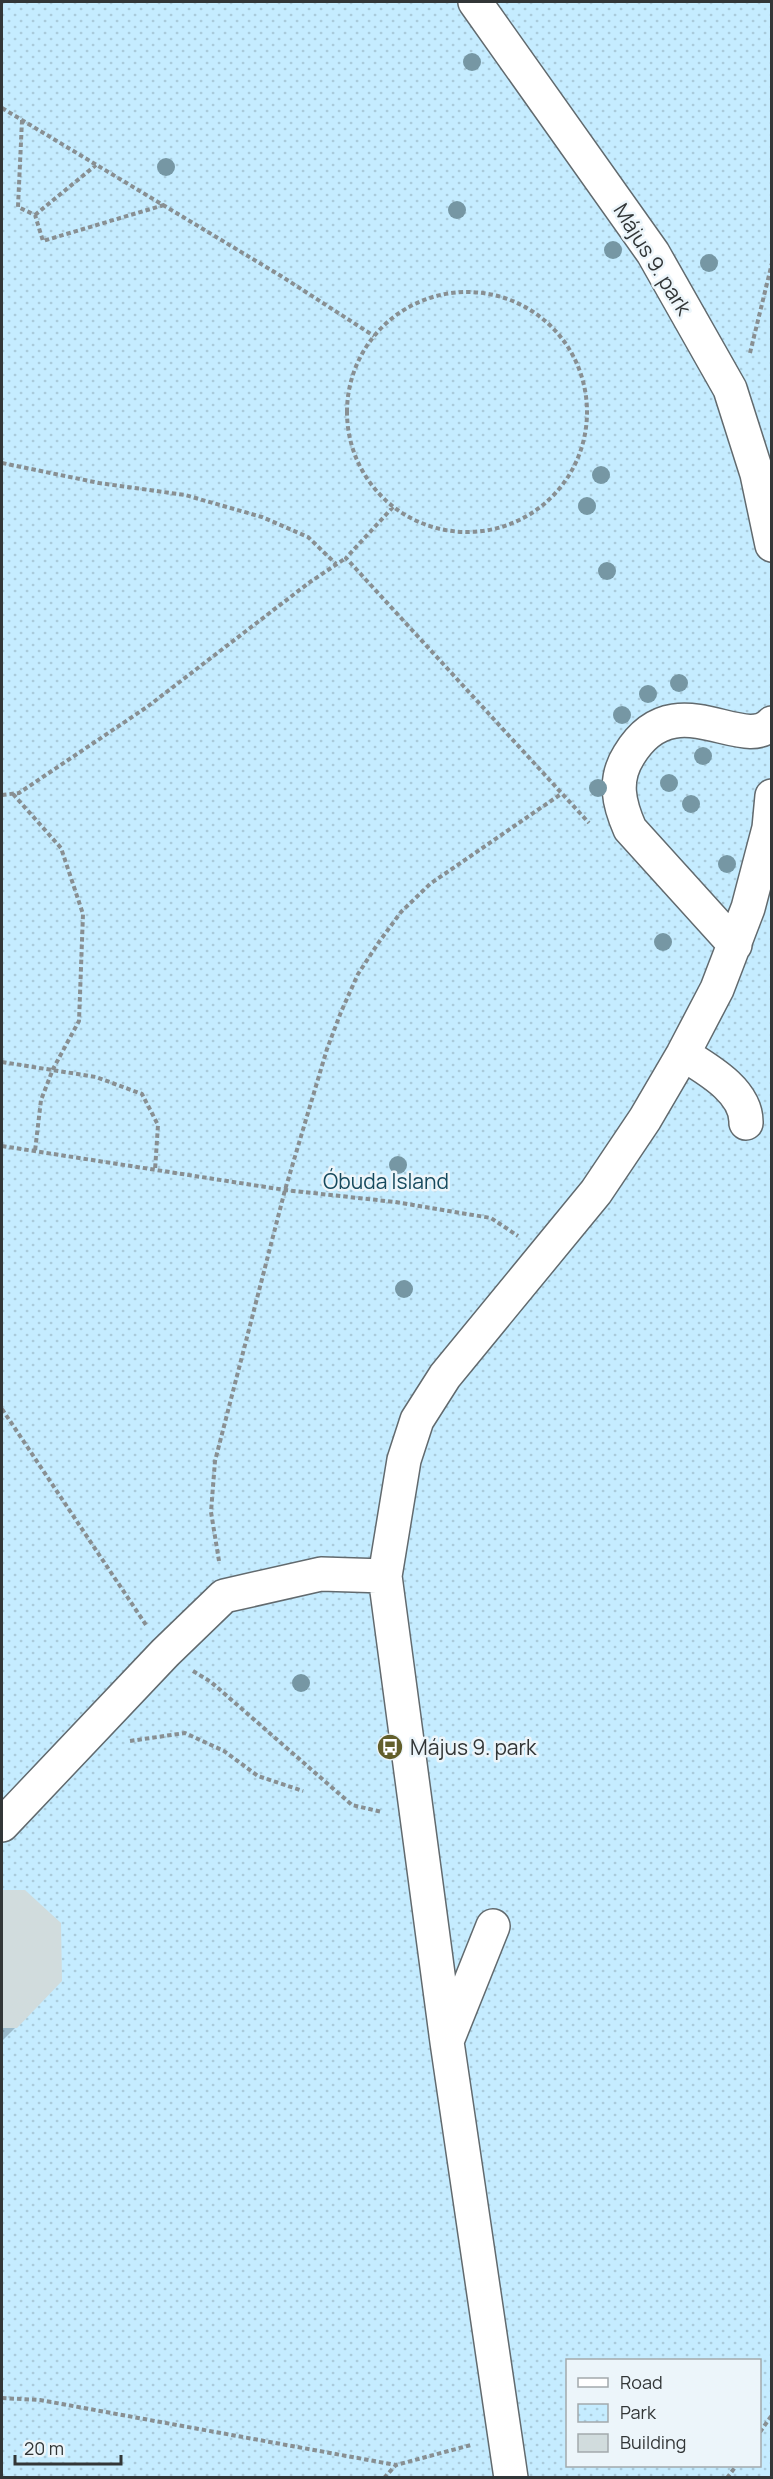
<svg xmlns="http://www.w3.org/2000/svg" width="773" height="2479" viewBox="0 0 773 2479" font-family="Manrope,sans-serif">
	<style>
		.park { fill: url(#park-dots); fill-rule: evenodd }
		.shadow { fill: #0003 }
		.building { fill: #d1dcdd }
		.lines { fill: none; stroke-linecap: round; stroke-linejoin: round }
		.minor-casing { stroke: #626a6e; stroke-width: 36 }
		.path { stroke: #888f92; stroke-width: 4; stroke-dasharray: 4.5 3; stroke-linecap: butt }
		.minor { stroke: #fff; stroke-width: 33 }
		.tree { fill: #7697a4 }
		.labels { text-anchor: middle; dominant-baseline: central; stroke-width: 5; stroke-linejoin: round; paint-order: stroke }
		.street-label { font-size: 21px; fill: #323637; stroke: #ecf5fa }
		.park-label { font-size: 21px; fill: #164a5e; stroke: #ecf5fa }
		.poi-label { font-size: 21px; fill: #323637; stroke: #ecf5fa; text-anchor: start }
	</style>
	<defs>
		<pattern id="park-dots" width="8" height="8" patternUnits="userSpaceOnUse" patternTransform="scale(1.5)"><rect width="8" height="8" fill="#c5ecff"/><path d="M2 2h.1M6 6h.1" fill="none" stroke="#aacbdb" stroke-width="1.8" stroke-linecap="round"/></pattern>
	</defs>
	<rect width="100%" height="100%" fill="#ecf5fa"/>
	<path class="park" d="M2 2H771V2477H2ZM568 2360H760V2466H568Z"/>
	<path class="shadow" d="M2 1891 24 1892 16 2027 2 2041Z"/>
	<path class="building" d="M2 1890H25L61 1923 62 1981 17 2028H2Z"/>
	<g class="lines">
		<g class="minor-casing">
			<path id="minor" d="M475 2 653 253 730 389 757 474 772 545
				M735 945 630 829C619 804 613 780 629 755 674 680 743 755 772 723
				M683 1054C707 1069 747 1091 746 1123
				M2 1825 165 1653 224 1596 321 1574 385 1576
				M447 2041 493 1926
				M511 2478 447 2042 385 1576 404 1460 417 1420 445 1376 596 1192 645 1119 683 1054 717 989 748 908 769 828 772 796"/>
		</g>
		<path class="path" d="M2 108 281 276 374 336
			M22 120 18 207 35 215 43 241 164 205
			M35 215 96 165
			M347 412a120 120 0 1 1 240 0a120 120 0 1 1-240 0Z
			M750 353 772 263
			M2 463 99 483 185 495 262 517 308 537 336 564
			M393 507 346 558 589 823
			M13 794 61 848 83 914 79 1021 53 1069 41 1100 35 1151
			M2 795 19 793 147 707 310 582 346 558
			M2 1062 96 1077 142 1094 158 1125 155 1170
			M2 1146 285 1190 395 1202 491 1218 518 1236
			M2 1409 146 1625
			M219 1561 211 1512 215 1461 285 1190 327 1049 341 1012 358 974 379 942 401 912 430 884 561 794
			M193 1671 211 1682 352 1805 382 1812
			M130 1741 185 1733 224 1751 258 1776 303 1791
			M2 2398 40 2400 396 2465
			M760 2432 772 2415
			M384 2478 396 2465 471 2445
			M727 2478 736 2466"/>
		<use href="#minor" class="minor"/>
	</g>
	<g class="tree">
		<circle cx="472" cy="62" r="9"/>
		<circle cx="166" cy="167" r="9"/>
		<circle cx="457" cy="210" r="9"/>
		<circle cx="613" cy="250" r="9"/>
		<circle cx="709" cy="263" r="9"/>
		<circle cx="601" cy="475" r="9"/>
		<circle cx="587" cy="506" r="9"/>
		<circle cx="607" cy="571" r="9"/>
		<circle cx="679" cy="683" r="9"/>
		<circle cx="648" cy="694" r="9"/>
		<circle cx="622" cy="715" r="9"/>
		<circle cx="703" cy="756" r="9"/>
		<circle cx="669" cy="783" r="9"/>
		<circle cx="598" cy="788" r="9"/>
		<circle cx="691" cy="804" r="9"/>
		<circle cx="727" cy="864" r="9"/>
		<circle cx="663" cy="942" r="9"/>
		<circle cx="398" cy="1165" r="9"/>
		<circle cx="404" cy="1289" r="9"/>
		<circle cx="301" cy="1683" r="9"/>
	</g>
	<defs>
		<g id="bus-disc" transform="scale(1.35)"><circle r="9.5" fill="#635f2b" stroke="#ecf5fa"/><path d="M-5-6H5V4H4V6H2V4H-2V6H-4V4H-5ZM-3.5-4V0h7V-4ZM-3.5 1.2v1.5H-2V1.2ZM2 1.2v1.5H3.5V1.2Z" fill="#fff"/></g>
	</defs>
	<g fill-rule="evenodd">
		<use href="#bus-disc" x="390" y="1747"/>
	</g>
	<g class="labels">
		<g class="street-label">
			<text transform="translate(653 259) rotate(58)">Május 9. park</text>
		</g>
		<g class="park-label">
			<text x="386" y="1181">Óbuda Island</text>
		</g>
		<g class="poi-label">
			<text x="410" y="1747">Május 9. park</text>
		</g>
	</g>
	<rect width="773" height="2479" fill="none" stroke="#323637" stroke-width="6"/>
	<rect x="566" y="2359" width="195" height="108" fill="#ecf5fa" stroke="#a2a9ac" stroke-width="1.5"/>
	<rect x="578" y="2378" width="30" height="9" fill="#ffffff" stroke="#a2a9ac" stroke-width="1.5"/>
	<text x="620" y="2389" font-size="18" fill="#323637">Road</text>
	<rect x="578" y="2404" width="30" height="18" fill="url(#park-dots)" stroke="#a2a9ac" stroke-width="1.5"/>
	<text x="620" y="2419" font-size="18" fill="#323637">Park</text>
	<rect x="578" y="2434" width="30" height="18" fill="#d1dcdd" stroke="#a2a9ac" stroke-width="1.5"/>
	<text x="620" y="2449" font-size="18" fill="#323637">Building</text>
	<path d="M15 2455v9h106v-9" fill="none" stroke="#323637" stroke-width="3"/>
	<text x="24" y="2455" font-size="18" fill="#323637" stroke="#ecf5fa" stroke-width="4.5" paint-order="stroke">20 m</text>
</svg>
